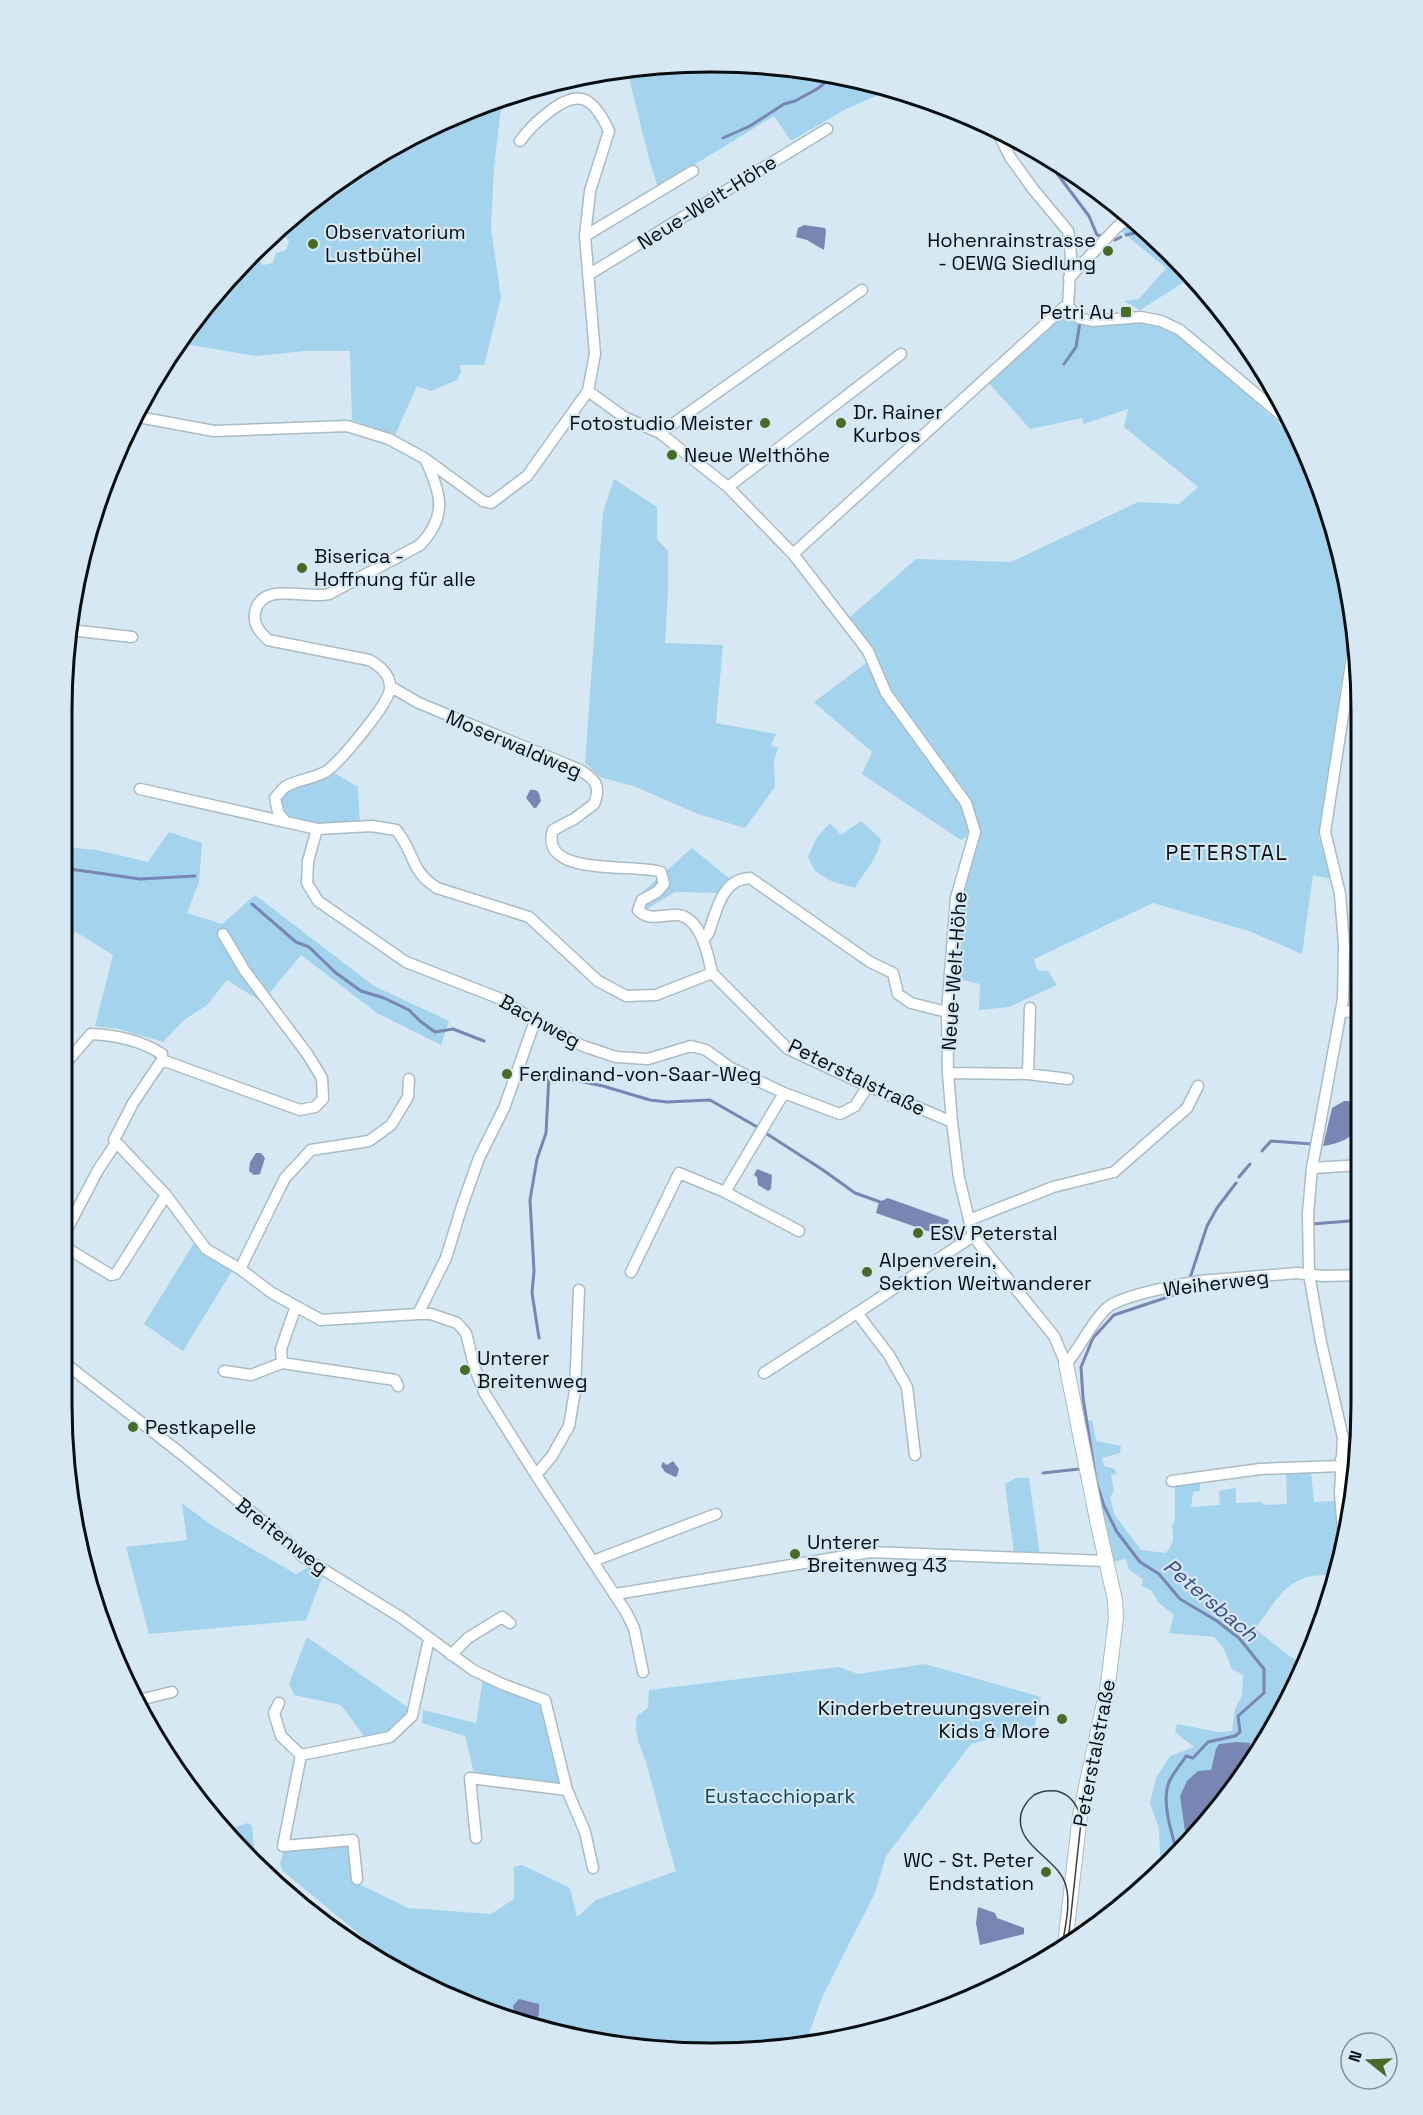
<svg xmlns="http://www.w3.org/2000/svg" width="1423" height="2115" viewBox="0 0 1423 2115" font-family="'Space Grotesk',sans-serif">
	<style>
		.green { fill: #a3d3ed }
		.water { fill: #7985b3 }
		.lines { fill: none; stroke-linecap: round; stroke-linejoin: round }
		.stream { stroke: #7985b3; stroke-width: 3 }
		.minor-casing { stroke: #a9bcc6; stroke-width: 13 }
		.tertiary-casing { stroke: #a9bcc6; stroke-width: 16 }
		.minor { stroke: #fff; stroke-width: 10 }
		.tertiary { stroke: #fff; stroke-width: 14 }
		.tram { stroke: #374045; stroke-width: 1.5 }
		.poi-dot { fill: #466c26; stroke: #d5e8f3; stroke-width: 2 }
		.labels { text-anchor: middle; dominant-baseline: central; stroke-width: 4.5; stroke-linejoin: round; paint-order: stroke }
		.street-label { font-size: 20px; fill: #080e12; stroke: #d5e8f3 }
		.poi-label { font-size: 20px; fill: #080e12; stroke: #d5e8f3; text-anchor: start }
		.park-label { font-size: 20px; fill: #164359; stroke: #d5e8f3 }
		.neighbourhood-label { font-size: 21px; letter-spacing: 1.5px; fill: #080e12; stroke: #d5e8f3 }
		.water-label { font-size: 21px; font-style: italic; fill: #3d4a86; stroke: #d5e8f3 }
		.rim { fill: none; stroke: #080e12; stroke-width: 3 }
	</style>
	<rect width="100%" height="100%" fill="#d5e8f3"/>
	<path class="green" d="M711 62 838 74 885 88 887 91 846 109 791 141 774 116 658 187 649 159 627 70Z
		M502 99 494 168 491 229 501 298 484 365H460L461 372 457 380 431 391 417 386 395 435 352 420 350 351H305L256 356 179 343C202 306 231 269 265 241L268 246 259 247 256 257 263 265 273 263 276 253 286 250 289 241 282 234 285 225 350 171 462 111Z
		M1133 221 1171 252 1192 277 1140 310 1124 301 1139 299 1166 268 1120 230Z
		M1066 312 1077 321 1142 320 1159 323 1182 336 1284 428 1312 462 1348 583 1345 657 1319 837 1331 879 1313 875 1302 954 1249 931 1153 903 1034 959 1037 970 1048 971 1057 985 1009 1007 979 1010 980 984 950 977 956 898 975 832 966 803 886 693 868 651 849 618 916 559 1011 562 1138 502 1179 504 1198 487 1124 427 1128 409 1084 424 1082 418 1030 429 988 382Z
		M614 479 657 507V539L668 551V592L665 643 723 645 716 723 776 734 771 745 778 748 774 761 775 787 745 828 698 814 636 787 600 777 585 763 603 512Z
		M866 663 886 699 966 811C967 820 973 836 961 840L862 774 872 752 814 702Z
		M333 772 358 787 360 822C334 824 283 836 280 798L285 792Z
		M861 821 881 839C879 858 864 871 855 888L831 881 815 871 808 857 817 837 830 823 841 835Z
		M169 832 202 843 199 882 187 913 222 924 255 895 374 986 449 1021 441 1045 377 1013 301 955 262 1002 227 980 207 1005 184 1020 163 1042 119 1029 95 1026 113 955 76 932 63 939 62 840 64 847 97 850 148 862Z
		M692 848 730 879 721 893 675 892 645 910 637 897Z
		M194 1243 202 1252 232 1271 183 1351 144 1324Z
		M1092 1420 1096 1441 1121 1446 1120 1453 1102 1458 1104 1466 1115 1469 1116 1474 1111 1475 1114 1491 1110 1497 1114 1514 1141 1550 1165 1553C1174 1547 1174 1535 1172 1526L1175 1520V1484L1190 1481 1200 1483V1491L1193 1492 1191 1507 1220 1505 1219 1491 1236 1488V1503L1261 1502 1265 1505 1287 1504 1286 1473 1311 1471 1314 1502 1336 1501 1339 1559 1333 1576C1289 1570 1278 1599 1255 1629L1292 1658 1304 1662 1294 1691 1227 1799 1171 1863 1161 1871 1159 1829 1150 1803 1156 1778 1170 1756 1194 1747 1175 1732 1177 1724 1218 1732 1232 1731 1235 1709 1242 1696 1243 1675 1232 1669 1223 1647 1214 1637 1169 1633 1174 1615 1159 1603 1151 1590 1142 1586 1143 1579 1129 1570 1126 1559 1113 1562 1107 1545 1084 1421Z
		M1016 1478H1029L1040 1555 1014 1554 1005 1484Z
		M182 1503 211 1525 296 1574 311 1566 323 1575 306 1620 149 1634 126 1547 187 1540Z
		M307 1637 410 1709 394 1730 364 1736 341 1705 294 1695 289 1684Z
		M925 1664 1041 1697 1034 1728 971 1744 886 1856 875 1893 823 1995 807 2039 811 2043 669 2052 584 2041 463 2004 407 1972V1968L399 1967 283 1871 280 1864 284 1850 351 1845 357 1883 408 1908 491 1914 514 1899V1867L522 1865 570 1888 577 1917 596 1900 676 1871C665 1836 657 1801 647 1766 642 1749 633 1735 637 1716L648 1708 649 1690 839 1667 858 1674Z
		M483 1679 537 1701 546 1720 561 1780 553 1785 474 1773 465 1736 422 1723 423 1710 476 1723Z
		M248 1823 252 1826 255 1856 250 1857 222 1831Z"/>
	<path class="water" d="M804 225 825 228 826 231 824 250 807 240 796 237 798 228Z
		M530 790C539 789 539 793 541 801L536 808H534L526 798Z
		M1344 1101H1361V1127C1351 1138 1339 1144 1323 1146L1332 1108Z
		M256 1153H261L265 1158 260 1174 254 1175 249 1171 250 1162Z
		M757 1169 772 1175 771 1189 768 1191 758 1185 757 1177 754 1175Z
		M888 1198 949 1220 947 1227 964 1233V1237L956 1241 876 1213 879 1202Z
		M673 1461 679 1469 677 1476 675 1477 665 1472 661 1466 663 1462 667 1465Z
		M1237 1742 1250 1743 1244 1772 1227 1799 1187 1845 1180 1796 1187 1781 1198 1771 1211 1770 1216 1749 1219 1744Z
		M978 1907 995 1913 997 1918 1024 1928V1934L980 1945 976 1923Z
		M519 1999 539 2004V2014L534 2026C523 2022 515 2019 513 2006Z"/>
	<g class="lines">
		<path class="stream" d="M723 138 750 126 784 104 795 101 817 89 836 74
			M1043 155 1089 216 1097 235 1103 236
			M1126 235 1139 232 1149 234
			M1115 240 1121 237
			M1064 364 1076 347 1080 322
			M63 868 140 879 195 876
			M252 904 296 942 309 947 336 973 361 991 384 998 409 1010 420 1021 435 1032 453 1029 484 1041
			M764 1132 823 1170 855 1193 883 1203
			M1262 1151 1271 1141 1312 1144
			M1239 1177 1250 1164
			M1312 1224 1362 1220
			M1189 1281 1207 1226 1217 1208 1236 1183
			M539 1338 532 1293 534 1271 530 1200 537 1159 546 1133 549 1075 603 1086 650 1100 667 1102 710 1100 759 1128
			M1043 1473 1079 1469
			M1178 1855C1172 1835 1160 1799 1170 1780 1174 1772 1181 1764 1186 1756L1193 1758 1208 1742 1235 1736 1240 1732 1238 1716 1264 1693V1669L1239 1638 1217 1621 1180 1599 1159 1574 1140 1562 1117 1532 1104 1506 1096 1481 1083 1398 1081 1367 1093 1338 1114 1315 1186 1291 1187 1287"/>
		<g class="minor-casing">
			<path id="minor" d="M997 131 1010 157 1033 189 1068 231 1071 255 1068 306 1079 318 1092 321 1141 317 1161 321 1180 330 1287 420 1296 433
				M520 141C530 127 563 94 582 99 595 102 604 120 609 131L590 191 585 236 595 354 588 391
				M585 236 693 171
				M588 275 827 129
				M1069 278 1115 229 1129 217
				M133 416 214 431 347 426 389 439 424 458 483 501 491 503 527 476 588 391 624 417 660 433 728 487 793 554 868 651 886 693 966 803 975 832 956 898 947 1012 948 1073 952 1122
				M660 433 862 290
				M728 487 901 354
				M793 554 1063 308 1068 306
				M70 630 132 637
				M391 687 419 703 580 770C594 779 602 785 594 804L574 819 553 830C538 878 637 863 661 872L664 884 657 892 642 900 638 910C649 922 664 914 678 915 701 918 708 955 712 973
				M140 789 317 829 372 826 396 830C415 852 409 870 437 888L529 917 598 981 626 996 656 995 712 973 788 1049 868 1086 952 1122 959 1178 973 1236 1054 1336 1066 1364C1081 1347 1091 1322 1107 1308 1119 1296 1181 1284 1200 1281L1297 1273 1323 1276 1362 1275
				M286 822 278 812 275 798C278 795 281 790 285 787 297 779 316 779 328 770 341 760 390 703 390 688 391 675 379 665 369 660L268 640C260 632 253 625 255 613 261 580 306 600 329 594L420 545C448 516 441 493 426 461
				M317 829 308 861 307 883 318 901 406 962 501 999 535 1021 583 1046 616 1057 648 1059 691 1046 706 1050 731 1068 784 1093 840 1114 855 1106 868 1086
				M704 939 708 934C717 911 721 879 750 878L870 962 893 973 898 994 911 1003 947 1012
				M1342 1011 1362 1013
				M162 1060 300 1110 315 1107 323 1099 322 1078 308 1055 245 971 223 934
				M64 1065 91 1034C117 1035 140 1040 162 1054V1060L133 1103 114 1140 166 1195 206 1249 240 1269 272 1293 321 1320 418 1314H431L457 1323 466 1333 475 1369 485 1394 536 1475 626 1612 634 1628 643 1672
				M948 1073 1028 1074 1068 1079
				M1028 1074 1030 1008
				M1312 1168 1362 1165
				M725 1192 784 1093
				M969 1220 1053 1187 1114 1172 1187 1108 1198 1086
				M65 1233 98 1170 116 1143
				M65 1247 111 1275 116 1274 166 1195
				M240 1269 285 1178 311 1150 369 1141 391 1125 408 1097 409 1079
				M631 1272 679 1173 725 1192 799 1231
				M857 1313 889 1355 907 1387 915 1455
				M418 1314 446 1258 462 1206 479 1158 504 1108 535 1021
				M282 1363 395 1380 398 1386
				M66 1364 179 1452 289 1543 303 1557 402 1618 473 1670 502 1684 545 1700 567 1790 585 1832 593 1868
				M224 1371 251 1375 282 1363 281 1349 296 1306
				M764 1373 857 1313 973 1236
				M1341 1459 1356 1458
				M536 1475 552 1456 569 1426 575 1391 579 1290
				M1172 1481 1260 1469 1340 1466
				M1344 1543 1340 1493 1343 1438 1321 1342 1309 1274 1308 1213 1312 1168 1343 999 1344 945 1340 894 1325 832 1352 657V618
				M593 1561 716 1514
				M616 1594 870 1552 1106 1561
				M451 1655 468 1638 502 1617 510 1623
				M139 1700 172 1692
				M279 1703 274 1713 281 1736 301 1755
				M476 1838 470 1778 567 1790
				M357 1879 353 1840 283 1846 301 1755 390 1737 412 1716 429 1639"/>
		</g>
		<g class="tertiary-casing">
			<path id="tertiary" d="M1065 1945 1080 1815 1108 1684 1116 1618 1115 1600 1097 1520 1066 1364"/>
		</g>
		<use href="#minor" class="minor"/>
		<use href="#tertiary" class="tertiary"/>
		<path class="tram" d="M1062 1946C1065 1927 1071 1905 1066 1886 1059 1858 1014 1846 1021 1814 1023 1806 1028 1800 1034 1795 1041 1791 1049 1790 1057 1791 1072 1795 1079 1808 1081 1822L1068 1942"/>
	</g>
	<g class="poi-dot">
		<circle cx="313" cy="244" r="6"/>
		<circle cx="1108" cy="251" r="6"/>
		<rect x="1120" y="306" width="12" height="12" rx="3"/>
		<circle cx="765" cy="423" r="6"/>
		<circle cx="841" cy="423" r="6"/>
		<circle cx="672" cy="455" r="6"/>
		<circle cx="302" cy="568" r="6"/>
		<circle cx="507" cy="1074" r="6"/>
		<circle cx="918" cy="1233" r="6"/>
		<circle cx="867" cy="1272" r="6"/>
		<circle cx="465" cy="1370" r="6"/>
		<circle cx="133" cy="1427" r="6"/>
		<circle cx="795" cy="1554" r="6"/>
		<circle cx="1062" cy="1719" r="6"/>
		<circle cx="1046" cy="1872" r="6"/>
	</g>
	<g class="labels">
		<g class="street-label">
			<text transform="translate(707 202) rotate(-32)">Neue-Welt-Höhe</text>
			<text transform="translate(514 744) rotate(23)">Moserwaldweg</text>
			<text transform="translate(954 971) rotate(-86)">Neue-Welt-Höhe</text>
			<text transform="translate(540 1021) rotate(29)">Bachweg</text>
			<text transform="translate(857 1077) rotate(26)">Peterstalstraße</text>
			<text transform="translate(1216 1283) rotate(-7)">Weiherweg</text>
			<text transform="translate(282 1536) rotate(38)">Breitenweg</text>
			<text transform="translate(1094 1753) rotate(-79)">Peterstalstraße</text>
		</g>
		<g class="poi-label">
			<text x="325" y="232">Observatorium<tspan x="325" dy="23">Lustbühel</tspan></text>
			<text x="1096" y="240" text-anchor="end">Hohenrainstrasse<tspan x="1096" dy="23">- OEWG Siedlung</tspan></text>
			<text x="1114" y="312" text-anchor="end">Petri Au</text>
			<text x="853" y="412">Dr. Rainer<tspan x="853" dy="23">Kurbos</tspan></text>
			<text x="753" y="423" text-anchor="end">Fotostudio Meister</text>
			<text x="684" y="455">Neue Welthöhe</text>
			<text x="314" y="556">Biserica -<tspan x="314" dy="23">Hoffnung für alle</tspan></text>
			<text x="519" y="1074">Ferdinand-von-Saar-Weg</text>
			<text x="930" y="1233">ESV Peterstal</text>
			<text x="879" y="1260">Alpenverein,<tspan x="879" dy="23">Sektion Weitwanderer</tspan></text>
			<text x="477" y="1358">Unterer<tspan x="477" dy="23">Breitenweg</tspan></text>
			<text x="145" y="1427">Pestkapelle</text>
			<text x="807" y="1542">Unterer<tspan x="807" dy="23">Breitenweg 43</tspan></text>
			<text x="1050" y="1708" text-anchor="end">Kinderbetreuungsverein<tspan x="1050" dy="23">Kids &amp; More</tspan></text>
			<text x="1034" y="1860" text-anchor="end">WC - St. Peter<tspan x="1034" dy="23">Endstation</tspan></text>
		</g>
		<g class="park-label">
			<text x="780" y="1796">Eustacchiopark</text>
		</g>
		<g class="neighbourhood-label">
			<text x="1227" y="852">PETERSTAL</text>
		</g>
		<g class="water-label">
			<text transform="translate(1211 1600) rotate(40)">Petersbach</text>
		</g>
	</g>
	<path d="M0 0H1423V2115H0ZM711 72H712A639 639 0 0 1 1351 711V1404A639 639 0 0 1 712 2043H711A639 639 0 0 1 72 1404V711A639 639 0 0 1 711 72Z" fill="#d5e8f3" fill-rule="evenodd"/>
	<path class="rim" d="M711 72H712A639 639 0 0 1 1351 711V1404A639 639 0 0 1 712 2043H711A639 639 0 0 1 72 1404V711A639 639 0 0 1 711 72Z"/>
	<g transform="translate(1369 2061) rotate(288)"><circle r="28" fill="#d5e8f3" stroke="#839199" stroke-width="1.5"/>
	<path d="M0-4.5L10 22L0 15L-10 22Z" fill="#466c26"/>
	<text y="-9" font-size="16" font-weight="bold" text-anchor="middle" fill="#080e12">N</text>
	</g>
</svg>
